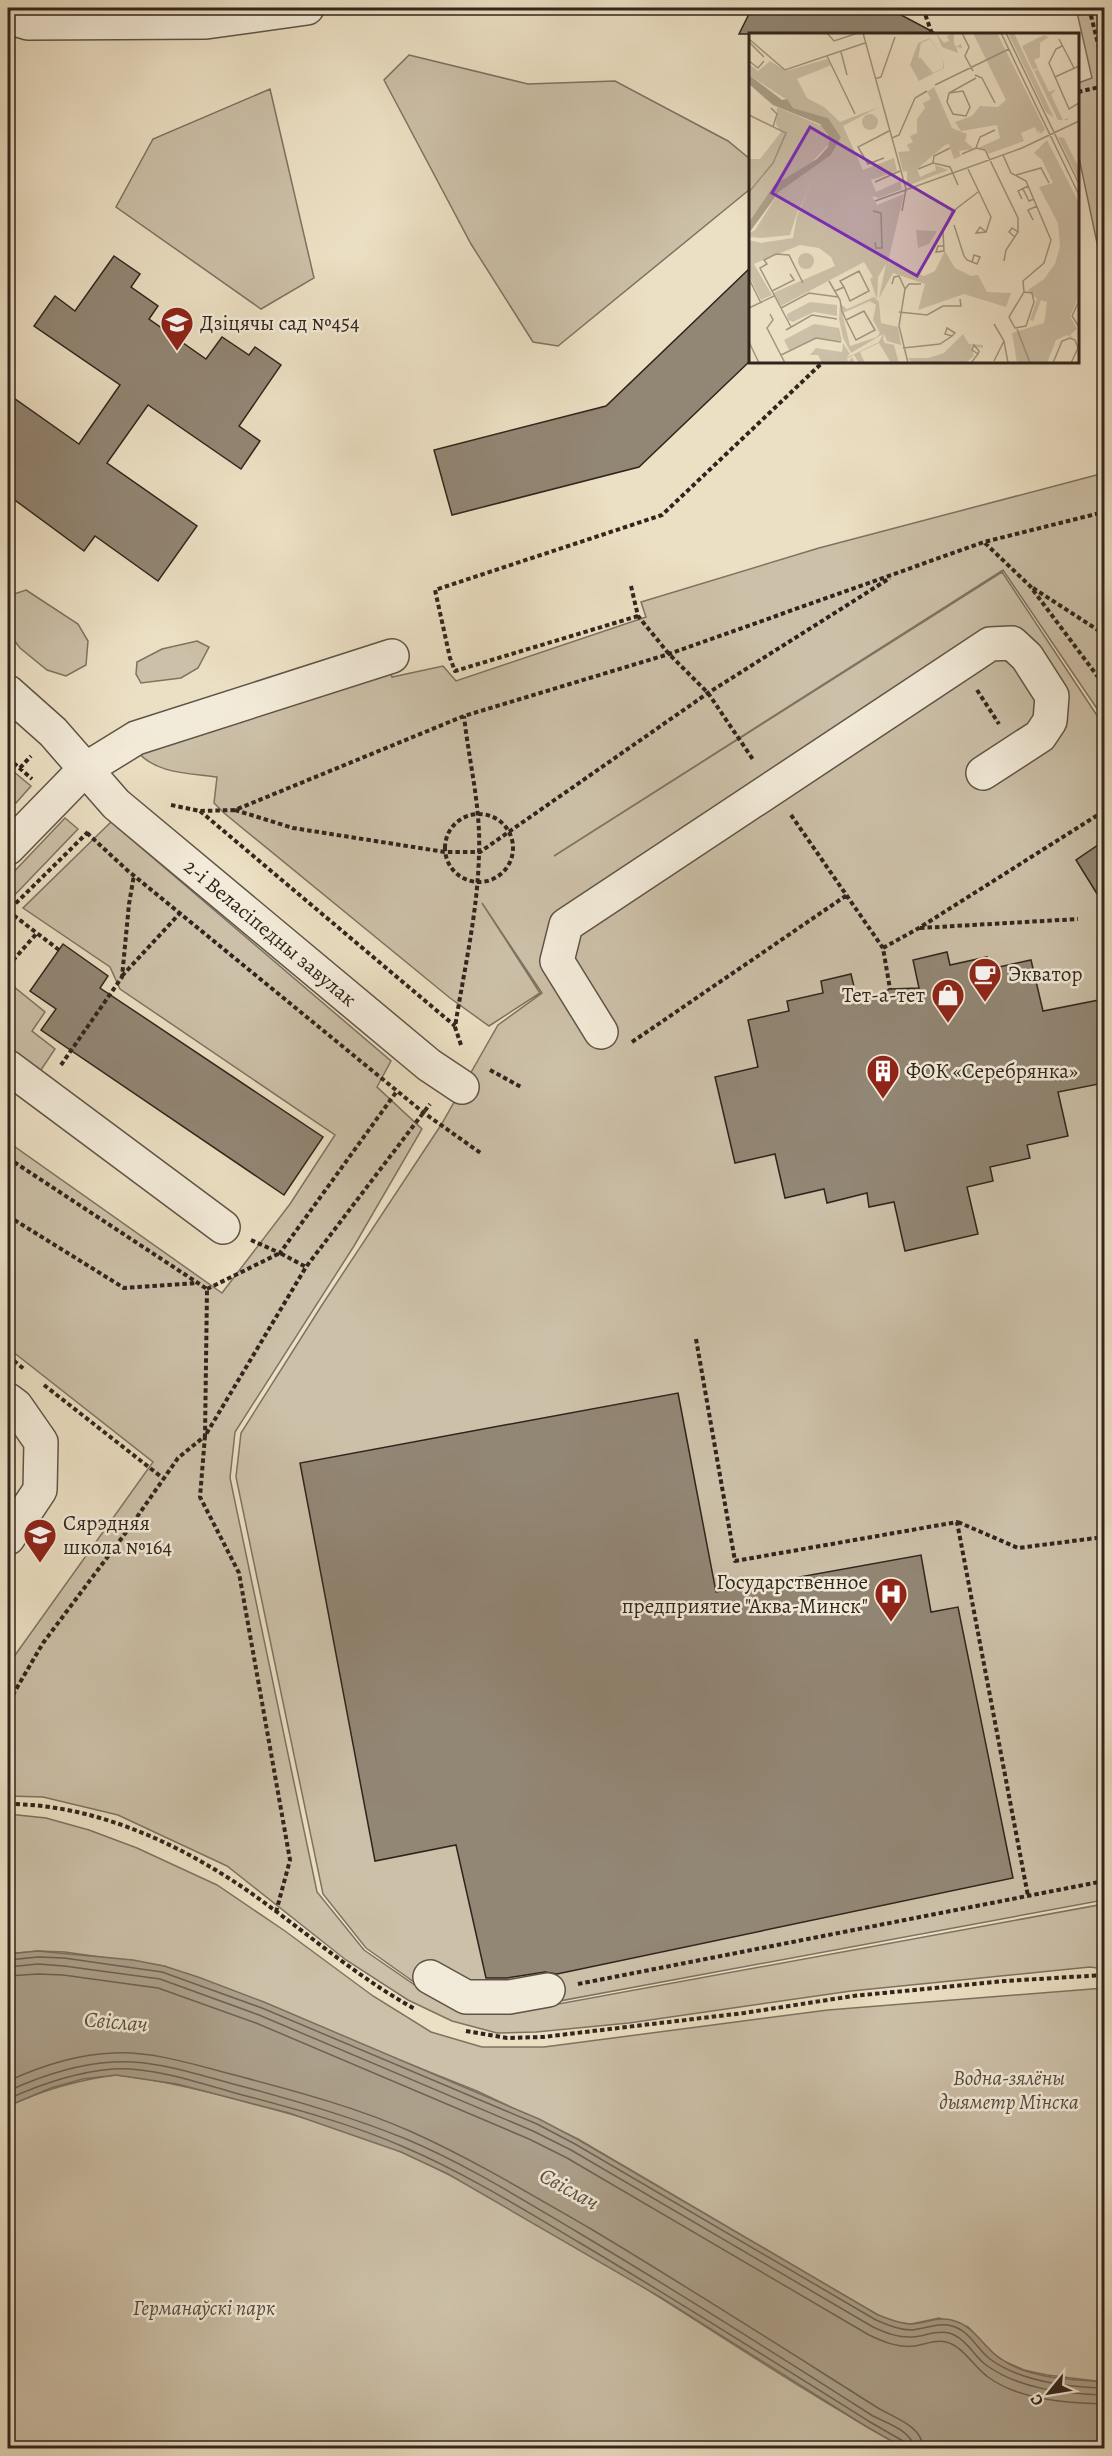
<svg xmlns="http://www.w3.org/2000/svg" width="1112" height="2456" viewBox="0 0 1112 2456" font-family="Alegreya,serif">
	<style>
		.green { fill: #ccc0a8; stroke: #7e7262; stroke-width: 1.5 }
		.water { fill: #aca08b; stroke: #7a6f5f; stroke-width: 1.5 }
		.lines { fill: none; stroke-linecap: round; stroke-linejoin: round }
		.shore { stroke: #6e6254; stroke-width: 1.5 }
		.building { fill: #928674; stroke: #30251d; stroke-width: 1.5 }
		.minor-casing { stroke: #5f5447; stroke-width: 36 }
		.path { stroke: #30251d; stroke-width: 4; stroke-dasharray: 4.5 3; stroke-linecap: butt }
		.minor { stroke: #f3ebd9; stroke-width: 33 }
		.labels { text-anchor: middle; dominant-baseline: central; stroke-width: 5; stroke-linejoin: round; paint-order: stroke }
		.poi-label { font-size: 21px; fill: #30251d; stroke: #f3ebd9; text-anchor: start }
		.street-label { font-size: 21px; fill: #30251d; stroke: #f3ebd9 }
		.park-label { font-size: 21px; font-style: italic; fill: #574c40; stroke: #f3ebd9 }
		.water-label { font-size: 22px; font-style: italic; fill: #5b5044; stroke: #f3ebd9 }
		.inset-road { fill: none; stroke: #a19581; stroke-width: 1.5 }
		.view { fill: #7b2cbf; fill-opacity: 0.15; stroke: #7b2cbf; stroke-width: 3 }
		.inset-edge { fill: none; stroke: #30251d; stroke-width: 3 }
	</style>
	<rect width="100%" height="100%" fill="#ece0c4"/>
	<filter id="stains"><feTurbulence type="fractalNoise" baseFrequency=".00333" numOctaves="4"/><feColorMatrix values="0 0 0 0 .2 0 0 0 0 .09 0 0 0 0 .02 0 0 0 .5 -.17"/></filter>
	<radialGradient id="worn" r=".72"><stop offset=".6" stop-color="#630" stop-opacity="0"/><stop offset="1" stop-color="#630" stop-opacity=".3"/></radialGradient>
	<path class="green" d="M1076 8H1104V276L1078 153V83L1092 78Z
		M409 55 528 84 615 81 728 141 750 159 749 190 558 346 533 342 471 244 384 80Z
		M270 89 314 278 261 309 116 207 153 139Z
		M1104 473V719L1003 570 554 856 1002 572 1104 726V1900L506 2011 438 1999 366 1948 323 1894 236 1477 241 1433 322 1305 441 1125 498 1025 542 993 482 903 540 993 489 1026 450 998 224 813 214 803 217 777C188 773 155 774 136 750L389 667 392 677 443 666 456 681 646 617 641 602 819 548Z
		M26 590 78 624 88 641 86 665 66 676 47 670 20 648 8 632V596Z
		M197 641 209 647 198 668 181 678 141 683 136 674 137 662 162 649Z
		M8 767 31 786 16 803 8 797Z
		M65 818 78 829 8 902V878Z
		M111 822 391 1061 377 1087 422 1129 354 1246 235 1432 230 1478 317 1892 364 1950 438 2001 504 2014 1104 1904V1969L1090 1967 851 1991 629 2023 536 2032 497 2033 452 2021 408 2000 346 1960 227 1866 118 1815 43 1797 8 1796V1665L153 1462 8 1348V1142L222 1293 290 1204 335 1135 120 989 110 967 23 908Z
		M8 982 45 1012 32 1031 55 1049 37 1076 8 1055Z
		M8 1814 46 1818 89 1830 137 1848 217 1885 285 1931 373 1996 431 2032 482 2047H544L828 2010 1104 1988V2382L1047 2375 1024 2370 1004 2361 991 2352 968 2327 939 2318 911 2324 895 2322 878 2315 578 2139 477 2091 164 1966 65 1952 38 1951 8 1954Z
		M116 2075C163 2080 207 2091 253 2104 304 2117 356 2132 404 2153 581 2234 735 2354 904 2448H8V2106C43 2090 77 2080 116 2075Z"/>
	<path class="water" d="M38 1951 133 1960 164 1966 198 1977 264 2002 539 2119 577 2139 878 2315C889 2319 898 2323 909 2324 925 2324 939 2315 955 2321 975 2327 984 2348 1001 2359 1029 2379 1072 2379 1104 2382V2448H904L867 2427 660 2297 448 2174 401 2152 289 2113 177 2084 116 2075 83 2079 51 2088 8 2106V1954Z"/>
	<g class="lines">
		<path class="shore" d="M8 1960 38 1957 64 1958 162 1972 262 2008 537 2124 575 2144 876 2320C887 2325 899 2330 911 2330 926 2329 938 2322 952 2326 970 2331 976 2348 990 2359 1021 2382 1067 2387 1104 2388
			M8 1967 38 1964 64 1966 160 1979 259 2015 533 2131 571 2150 873 2327C886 2333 898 2338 913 2337 925 2336 936 2330 949 2333 966 2338 973 2355 986 2365 1019 2389 1065 2394 1104 2395
			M8 1976 38 1974 63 1975 158 1988 256 2023 529 2139 567 2158 869 2335C884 2342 898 2348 914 2346 924 2345 936 2339 946 2342 963 2346 974 2367 988 2377 1019 2400 1068 2403 1104 2404
			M8 2081C41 2066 77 2054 114 2053 157 2051 201 2067 242 2077 299 2092 358 2108 412 2132 474 2160 532 2195 591 2229 688 2287 783 2348 878 2408 895 2418 922 2426 923 2448
			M8 2091C41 2076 76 2064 113 2062 156 2059 201 2076 241 2086 296 2101 352 2117 406 2139 466 2164 523 2200 579 2233 678 2292 776 2354 873 2416 887 2423 912 2431 914 2448
			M8 2099C41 2084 76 2072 113 2069 153 2067 197 2082 235 2093 292 2108 349 2123 404 2147 465 2173 523 2209 580 2243 678 2301 774 2362 870 2422L903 2441 906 2448"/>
	</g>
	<path class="building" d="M752 8H888L937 34H739Z
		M114 256 140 274 131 287 158 306 149 319 206 359 222 337 249 355 255 347 281 365 239 426 260 441 241 469 148 405 107 463 197 526 158 581 95 536 84 551 8 495V394L79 444 120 385 34 326 55 296 75 311Z
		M750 268V361L639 467 452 515 434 450 606 406Z
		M1104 841V905L1076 860Z
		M63 944 108 976 100 988 323 1137 284 1195 41 1030 56 1009 30 991Z
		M947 952 950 965 987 957 990 969 1031 960 1043 1011 1104 999V1083L1058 1092 1068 1136 1027 1145 1030 1158 990 1167 993 1181 967 1187 978 1234 905 1251 894 1202 869 1207 867 1193 827 1203 824 1189 785 1198 775 1154 735 1163 715 1077 758 1067 748 1020 789 1011 787 1001 823 993 821 981 851 974 858 1004 890 989 919 988 913 960Z
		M678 1393 716 1592 921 1555 931 1612 958 1607 1013 1878 557 1974 545 1972 507 1978H486L456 1845 375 1861 300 1463Z"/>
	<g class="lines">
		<g class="minor-casing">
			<g id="minor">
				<path d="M8 17 28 23 206 22 307 8"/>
				<path id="s1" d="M8 692 53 732 116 804 429 1065 462 1087"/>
				<path d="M8 848 84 770 136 738 392 656"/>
				<path d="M601 1032 557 961 566 925 990 644 1012 643 1027 657 1052 696 1050 721 1040 736 983 773"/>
				<path d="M8 1067 223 1227"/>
				<path d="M8 1400 16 1406 41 1442 40 1490 8 1538"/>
				<path d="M430 1977 466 1997H509L548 1990"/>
			</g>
		</g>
		<path class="path" d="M923 8 932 34
			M1089 8 1104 67
			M1078 92 1104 86
			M985 543 1030 586 1104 685
			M631 586 638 616 669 654 708 693 754 761
			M1033 588 1104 634
			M638 616 455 671 450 658 435 590 662 515 823 362
			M977 690 999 724
			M8 758 32 779
			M20 768 31 756
			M171 805 200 811 235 810 464 716 669 654 984 542 1104 512
			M235 810 293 828 445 852H480L708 693 890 578
			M200 811 455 1026
			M445 848a34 34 0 1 1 68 0a34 34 0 1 1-68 0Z
			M791 815 883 948 890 989
			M87 833 127 870 424 1113 482 1154
			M920 928 1078 919
			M883 948 919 928 1104 811
			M59 950 8 911 88 832
			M8 966 37 933
			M122 976 180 913
			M632 1042 847 895
			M461 1045 455 1027C464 970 478 911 479 853 481 807 469 762 464 716
			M61 1065 122 977 129 904 134 875
			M490 1070 521 1087
			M8 1158 207 1289 205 1436 178 1458 130 1527 43 1643 8 1703
			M8 1216 124 1288 197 1283
			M251 1240 280 1253 397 1091
			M207 1289 280 1253 306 1267
			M696 1339 735 1561 957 1522 1028 1896
			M8 1356 24 1369
			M44 1385 164 1479
			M958 1522 1018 1548 1104 1537
			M8 1804C93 1804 179 1843 248 1891 304 1930 355 1976 415 2009
			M276 1912 290 1860 239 1573 200 1497 205 1436 306 1267 430 1104
			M578 1984 1104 1881
			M466 2031 507 2038 543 2037 744 2013 853 1996 1005 1981 1104 1975"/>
		<use href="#minor" class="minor"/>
	</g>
	<defs>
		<g id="school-pin" transform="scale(1.725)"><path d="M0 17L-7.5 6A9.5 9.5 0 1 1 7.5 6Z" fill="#8f2418" stroke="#f3ebd9"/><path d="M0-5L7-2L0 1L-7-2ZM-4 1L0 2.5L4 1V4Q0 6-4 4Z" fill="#fff"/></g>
		<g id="cafe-pin" transform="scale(1.725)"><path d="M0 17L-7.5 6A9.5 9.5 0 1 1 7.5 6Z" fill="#8f2418" stroke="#f3ebd9"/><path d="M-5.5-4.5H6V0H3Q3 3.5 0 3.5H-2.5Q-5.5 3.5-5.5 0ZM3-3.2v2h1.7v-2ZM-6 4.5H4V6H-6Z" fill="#fff"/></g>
		<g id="shop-pin" transform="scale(1.725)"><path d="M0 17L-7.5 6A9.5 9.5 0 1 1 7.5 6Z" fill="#8f2418" stroke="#f3ebd9"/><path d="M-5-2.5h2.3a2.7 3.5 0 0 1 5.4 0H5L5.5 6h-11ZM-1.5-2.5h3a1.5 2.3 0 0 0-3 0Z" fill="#fff"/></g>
		<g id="building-pin" transform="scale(1.725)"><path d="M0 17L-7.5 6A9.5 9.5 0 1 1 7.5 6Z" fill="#8f2418" stroke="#f3ebd9"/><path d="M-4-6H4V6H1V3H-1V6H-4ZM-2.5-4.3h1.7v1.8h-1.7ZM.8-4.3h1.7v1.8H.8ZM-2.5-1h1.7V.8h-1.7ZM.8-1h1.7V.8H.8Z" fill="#fff"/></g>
		<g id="hospital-pin" transform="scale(1.725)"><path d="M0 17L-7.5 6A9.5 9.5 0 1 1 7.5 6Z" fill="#8f2418" stroke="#f3ebd9"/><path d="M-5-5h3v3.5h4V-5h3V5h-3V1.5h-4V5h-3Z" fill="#fff"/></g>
	</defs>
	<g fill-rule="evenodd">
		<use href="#school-pin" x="177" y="323"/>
		<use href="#cafe-pin" x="985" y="974"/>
		<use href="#shop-pin" x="948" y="995"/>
		<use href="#building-pin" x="883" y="1071"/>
		<use href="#school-pin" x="40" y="1535"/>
		<use href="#hospital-pin" x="891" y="1594"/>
	</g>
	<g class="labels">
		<g class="poi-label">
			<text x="200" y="323">Дзіцячы сад №454</text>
			<text x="1008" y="974">Экватор</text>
			<text x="925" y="995" text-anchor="end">Тет-а-тет</text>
			<text x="906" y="1071">ФОК «Серебрянка»</text>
			<text x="63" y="1523">Сярэдняя<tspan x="63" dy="24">школа №164</tspan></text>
			<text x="868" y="1582" text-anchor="end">Государственное<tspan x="868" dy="24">предприятие "Аква-Минск"</tspan></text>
		</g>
		<g class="street-label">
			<text stroke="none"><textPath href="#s1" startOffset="357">2-і Веласіпедны завулак</textPath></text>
		</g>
		<g class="park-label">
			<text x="1009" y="2078">Водна-зялёны<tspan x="1009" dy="24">дыяметр Мінска</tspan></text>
			<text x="204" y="2308">Германаўскі парк</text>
		</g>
		<g class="water-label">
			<text transform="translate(116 2022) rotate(5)">Свіслач</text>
			<text transform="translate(569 2189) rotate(29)">Свіслач</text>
		</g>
	</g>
	<g transform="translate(749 33)">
		<rect width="330" height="330" fill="#ece0c4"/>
		<path d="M187 0 195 10 200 8 198 3 205 0V10L207 14 212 11 213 15 207 14 209 20 193 14ZM224 0H248L296 96 292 101 289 96 290 102 286 94 272 100 275 108 239 121 237 116 229 115 251 105 248 92 212 98 206 89 223 83 231 73 249 74 257 67ZM259 0H265L305 85 297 79ZM295 2 300 4 291 10V24L285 27 289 35 284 37 273 13ZM181 5 195 26V35L170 48 161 32 169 10ZM181 6 195 26 194 35 184 40 171 24 169 26 172 10ZM78 26 82 32 48 46 58 65 75 74 91 89 130 74 94 93 114 137 145 125 148 138 122 147 127 159 151 148 153 156 130 165 123 163 128 172 155 161 139 229 175 243 186 238 196 218 206 235 222 243 229 242 238 259 262 260 257 274 215 261 169 277 176 251 144 240 130 265 137 231 129 244 128 266 121 246 124 244 115 229 32 273 24 260 86 233 82 224 70 215 51 212 5 231 23 262 12 267 0 243V207L12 210 44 205 48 183 63 149 47 183 41 202 13 205 0 204V200L6 197 30 159 82 122 92 104 79 85 44 75 37 66 0 42V31L9 38 21 28 37 38ZM289 36 300 59 307 56 302 62 314 87 319 85V87H309L285 38ZM185 54 203 95 218 101 216 108 225 116 210 118 212 123 205 126 200 111 196 112 168 136 171 144 187 137 186 132 199 137 158 153V138L154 139 149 119 161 118 158 112 164 109 161 103 168 100V86L176 75 174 70 182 66 178 59ZM28 74 75 94 81 110 62 130 25 152 0 189V126H11L32 99 27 91ZM113 89a8 8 0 1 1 16 0a8 8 0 1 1-16 0ZM309 104 315 105 330 135V148ZM298 107 330 170V264L321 283 328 296 321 302 324 305 318 302 307 307 298 330H268L263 300 295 290 296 285 298 269 292 267 284 288 281 287 288 266 279 257 295 246 306 231 311 213 309 190 290 154 304 150 293 127 285 120ZM188 198 180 211 169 215 167 197ZM49 228a8 8 0 1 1 16 0a8 8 0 1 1-16 0ZM125 264 130 269 132 290 149 294 152 312 138 308 135 301 134 306 136 310 145 312 150 330H142L130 310 111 319 116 330H110L105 322 98 326 99 329 103 324 106 330H73L69 322H61L67 315 93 319 94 310 101 321 97 325 130 309 134 301 102 320 94 305 90 286 91 270 101 313 128 304 131 300 124 287 127 272 121 268 94 280 92 271 98 276ZM61 269 88 272V283L65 279 44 289 39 287 38 281ZM65 291 90 295 93 308 67 305 40 317 35 307ZM214 301 220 311 234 312V315L222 313 225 323 216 330H163L159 325H179L195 320Z" fill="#ccc0a8" fill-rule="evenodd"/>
		<path d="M0 42 33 67 38 66 44 75 79 85 92 104 82 122 30 159 0 200V189L25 152 68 126 79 114 81 105 71 91 24 72 0 51Z" fill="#aca08b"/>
		<path class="inset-road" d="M78 0 85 8 109 0M114 0 157 156 153 178M213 0 220 14 216 23 224 38M252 0 330 162M257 0 330 151M0 6 36 37 116 10M310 6 325 35M0 9 15 24M313 13 307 16 300 30 320 76 330 70M92 19 98 42M78 23 106 81M0 28 9 35 15 28M226 42 233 45 246 70M306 44 330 33M126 46 132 44 146 4M186 52 260 16M200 60 214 58 221 74 217 83 204 81 198 69 200 60 227 45M22 75 28 81 24 94M0 82 37 100 24 130 0 159M143 105 150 102 166 65 178 58M227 115 231 104 246 97M213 121 227 115 236 117 269 185V199L257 217 255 228M254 122 262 140 277 148 302 207 295 230 274 248 275 259M135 125 119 131 109 114 140 98M184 130 185 123 201 115M169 136 184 130 201 134 209 152M219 136 242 184 237 199 227 200 231 194 237 199M267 142 292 135 300 150M126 149 151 138M274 156 280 168 285 166M273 166 269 158 279 153M126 168 273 115 330 88M124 178 132 180 133 215H127L126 209M284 187 279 177 288 173M205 192 215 223 218 227 228 231 231 224 225 222 223 229M266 204 260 199 263 195 269 199M194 213H189L187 219 195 218 194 198 203 179 229 159M0 246 12 270M80 248 91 267 93 278 97 287 107 307 126 297 115 278 97 287M143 251 145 244 150 243 156 256 150 293 159 330M156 256 160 251H172M23 258 45 247 41 241M86 258 95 254 101 268 120 258 110 238 91 248 95 254M275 259 283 260 285 269 277 293 266 295 260 284ZM330 268 323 283 330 294M0 275 25 263M32 275 60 260 89 264M150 279 178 282 194 273H212L211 266M21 281 24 287 18 295 36 330M245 291 255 308 259 330M42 294 11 235 18 231 15 227 27 221 40 222 54 250M268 296 281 330M37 297 63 282 88 286M0 309 10 330M154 315 191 311 203 303 206 300 198 295 196 301 203 303M32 322 67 305 92 309M245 328 255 308M222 330 229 321 230 318 225 312 223 317 229 321M304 330 313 308 321 305 326 307 329 315 322 330"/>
		<path class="view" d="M61 94 205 178 168 243 23 160Z"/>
		<rect width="330" height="330" class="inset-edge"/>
	</g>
	<rect width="1112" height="2456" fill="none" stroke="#ece0c4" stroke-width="30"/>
	<rect x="9" y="9" width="1094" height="2438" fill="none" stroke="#30251d" stroke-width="3"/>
	<rect x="15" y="15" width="1082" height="2426" fill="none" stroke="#30251d" stroke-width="1.5"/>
	<g transform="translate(1049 2393) rotate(240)" stroke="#f3ebd9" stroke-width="4.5" paint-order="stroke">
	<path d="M0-4.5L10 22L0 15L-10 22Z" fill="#30251d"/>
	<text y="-9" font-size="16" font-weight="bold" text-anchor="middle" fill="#30251d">С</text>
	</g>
	<rect width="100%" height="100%" filter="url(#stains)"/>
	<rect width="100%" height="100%" fill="url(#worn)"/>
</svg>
